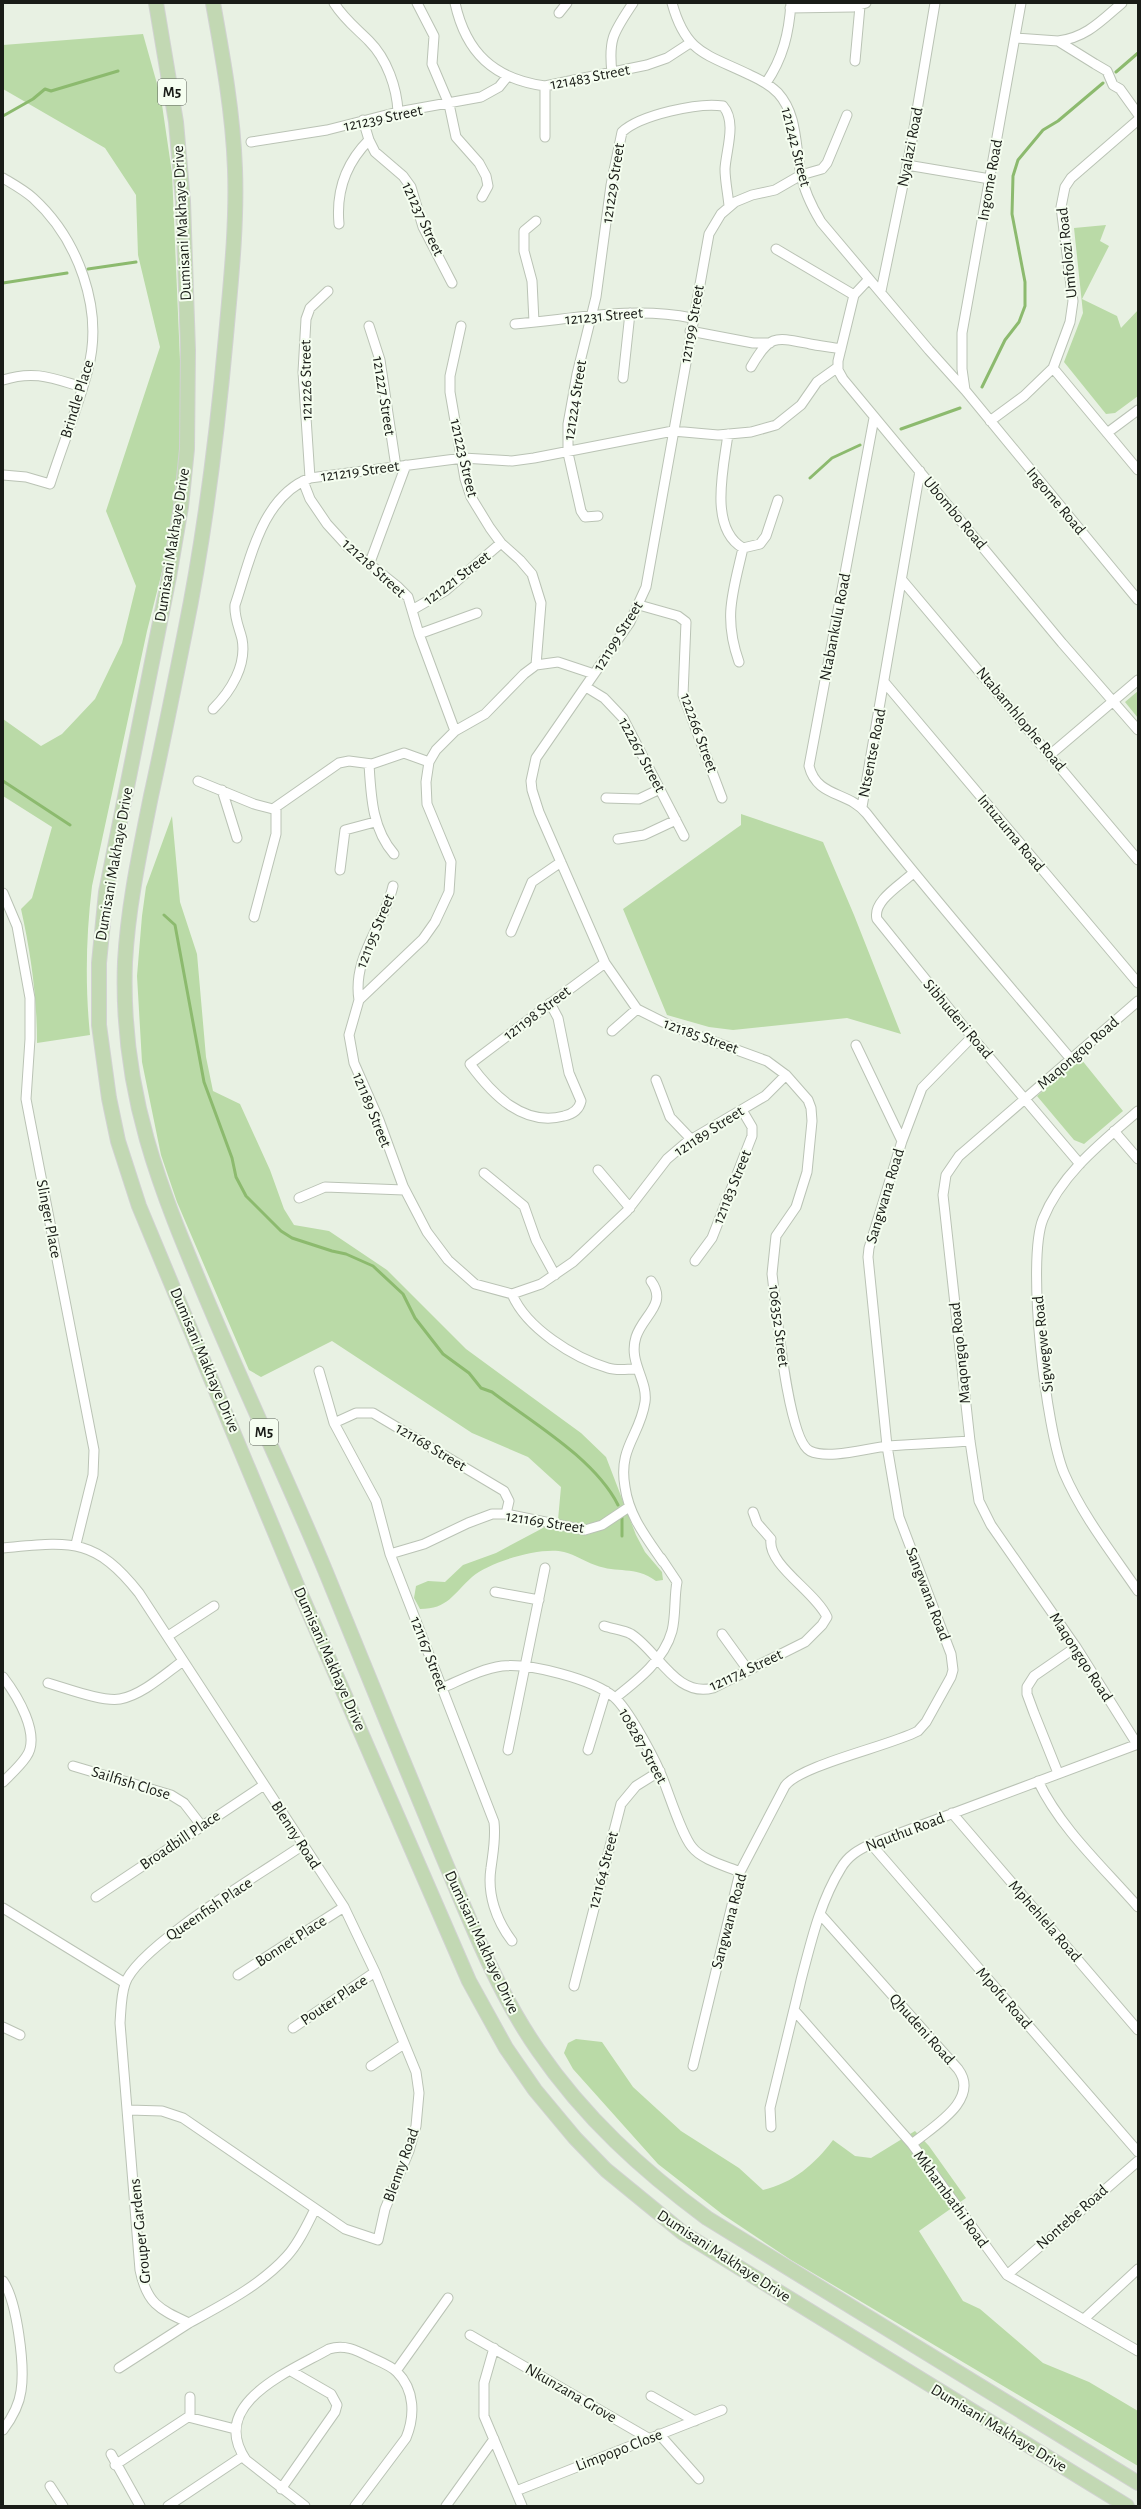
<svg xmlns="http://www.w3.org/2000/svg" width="1141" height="2509" viewBox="0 0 1141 2509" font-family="'Alegreya Sans',sans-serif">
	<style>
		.green { fill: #badaa7 }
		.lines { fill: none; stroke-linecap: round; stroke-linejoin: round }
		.stream { stroke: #8cba6e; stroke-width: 3 }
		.street-casing { stroke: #bac3b5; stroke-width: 11 }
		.primary-casing { stroke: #d1d2d1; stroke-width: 16 }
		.street { stroke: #fff; stroke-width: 9 }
		.primary { stroke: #c2d8b3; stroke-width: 14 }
		.labels { text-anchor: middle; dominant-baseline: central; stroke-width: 4; stroke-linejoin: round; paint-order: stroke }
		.shield { fill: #f5fef0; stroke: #5b6058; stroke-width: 1 }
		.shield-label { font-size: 15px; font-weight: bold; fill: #191c17 }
		.street-label { font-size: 16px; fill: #191c17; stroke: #f5fef0 }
	</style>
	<rect width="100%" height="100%" fill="#e8f1e3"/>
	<path class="green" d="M143 34 161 98 172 173 181 384V442L175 499 166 556 147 631 92 886C86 936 85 985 90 1035L37 1043C37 997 31 954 21 909L32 898 52 827 3 796V719L41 746 62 734 95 699 122 643 136 586 106 511 160 347 138 255 136 195 105 148 3 89V45Z
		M1106 225 1100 241 1109 246 1082 299 1117 316 1121 328 1138 310V396L1115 413 1106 414 1064 362 1083 313 1074 228Z
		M1138 691V718L1125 702Z
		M741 814 823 842 854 915 901 1034 847 1018 733 1030 709 1027 667 1015 623 909 741 825Z
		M172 816 180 902 197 954 206 1057 213 1091 240 1104 270 1170 284 1209 294 1225 329 1231 387 1270 466 1349 581 1433 606 1457 636 1535 645 1552 662 1572 663 1580 656 1581C634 1565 618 1574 595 1565 584 1561 576 1555 564 1552 542 1546 489 1562 472 1577 453 1594 448 1609 420 1609L414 1598 416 1586 428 1581 445 1582 463 1565 496 1553 558 1520 561 1487 528 1457 472 1433 332 1341 261 1377 249 1370 177 1202 161 1155 142 1062 137 976 142 916 146 887Z
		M1081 1059 1123 1111 1084 1144 1074 1140 1037 1096Z
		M576 2039 602 2042 633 2087 681 2131 739 2168 763 2190C793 2183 815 2164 833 2140L855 2156 871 2158 915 2131 929 2146 966 2198 919 2231 963 2301 980 2309 1043 2363 1089 2382 1138 2411V2466L791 2260 722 2214 658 2164 573 2069 564 2053 568 2043Z"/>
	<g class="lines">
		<path class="stream" d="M1116 72 1138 53
			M3 116 33 99 45 89 51 91 118 71
			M88 269 136 262
			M3 283 67 273
			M982 387 1005 340 1019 322 1025 306V282L1012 214 1013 176 1018 160 1043 130 1058 121 1103 83
			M901 429 960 408
			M810 478 832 458 860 445
			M3 781 70 825
			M164 915 175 925 204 1082 232 1158 236 1177 246 1196 281 1231 292 1238 332 1251 346 1254 373 1266 403 1294 415 1318 443 1354 469 1373 481 1388 492 1392C533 1423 595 1459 618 1505
			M622 1518V1536"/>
		<g class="street-casing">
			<path id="street" d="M334 3C344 19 356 28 369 41 387 59 397 88 398 112
				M417 3 434 36 432 64 449 104 456 137 479 163 486 176 488 186 482 197
				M455 3C466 53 494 79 545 86L647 65 667 58 690 43
				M672 3C686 54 707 54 750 75 761 80 770 85 778 93 798 115 795 147 801 174 804 191 812 207 821 222L929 350 965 390
				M1021 3 962 333V369L965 390 1138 600
				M790 8 853 7 866 3
				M559 13 567 3
				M1015 38 1058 41 1095 64 1107 71 1113 85 1120 89 1138 114
				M1058 41C1086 38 1102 20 1122 3
				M855 61 860 6
				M612 73C608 38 614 32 633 3
				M766 83C783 58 789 33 791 3
				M545 86V137
				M363 120 369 140 375 152 403 176 411 187 423 227 452 283
				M251 142 327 130 398 112 481 97 499 87 507 77
				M907 165 990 179
				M3 178C13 184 24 190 33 198 78 239 104 309 88 369 78 408 62 446 50 484L26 477 3 475
				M339 224C336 192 346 163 369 140
				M776 249 854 295
				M869 279 854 295 838 361V370L843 379 1062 643 1138 730
				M881 291 911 146 935 3
				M534 322 532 281 524 251V231L536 221
				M515 324C574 319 633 306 692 318
				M369 326 380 360 396 467
				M461 326 450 376V392L465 479 471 497 490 528 501 543 520 560 532 574 541 603 536 665
				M690 331 753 343H770
				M751 367C770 334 775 337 810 344 820 346 831 347 841 349
				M1053 368 1138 470
				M623 378 630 313
				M3 380C34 370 52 378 82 387
				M874 418 809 766C817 798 849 791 867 814 932 897 1002 977 1070 1058
				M990 421 1024 396 1053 368 1070 322 1073 301 1061 207 1065 187 1071 178 1138 120
				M1107 433 1138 410
				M728 434C724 466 708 528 743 548L760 544 766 536 778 500
				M310 478 303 372 306 319 310 308 328 291
				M303 481 310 499 327 524 348 547 397 586 408 597 419 634 455 731
				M598 516 585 517 581 511 568 453V424L577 374 596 297 611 185 622 132C640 115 699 102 723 106 737 122 726 150 725 169 725 181 728 194 729 206
				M369 565 406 465
				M902 580 1138 860
				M639 605 678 616 686 622 683 695 722 798
				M412 610 445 591 501 543
				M419 634 477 613
				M739 662C723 617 733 592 743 548
				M594 674 558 662 536 665 524 674 485 714 455 731 436 750 429 762 426 782 427 804 451 862 449 892 435 922 423 939 359 1000 349 1035 354 1063 379 1120 403 1186 427 1232 448 1260 475 1284 512 1294 541 1284 573 1262 627 1211 667 1159 687 1142 765 1096 786 1075
				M885 683 1138 983
				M586 687 604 698 623 718 684 836
				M213 709C231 691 247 665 242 639 239 627 234 617 235 605 250 561 261 497 310 478L463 458 512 461 534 458 673 431 718 435 751 432 776 425 801 405 817 382 838 367
				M1051 754 1138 680
				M369 764C371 796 372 829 394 854
				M198 781 254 804 273 809 339 763 349 761 372 764 404 753 429 762
				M222 790 237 838
				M606 798 639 799 660 789
				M862 807 920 471
				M618 839 644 835 676 820
				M340 870 345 830 375 822
				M913 873C902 884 872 901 877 919L972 1037 1080 1164
				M3 893 17 926 30 998V1039L26 1099 30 1120 94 1450 93 1475 76 1544
				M254 917 276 834V808
				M511 932 532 882 561 862
				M359 1000C352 957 384 926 393 886
				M550 1003 558 1018 569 1073 581 1101C579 1110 573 1114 564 1116 523 1127 492 1094 470 1064 515 1030 560 996 605 963
				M637 1009 671 1026 767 1061 786 1075 808 1100 811 1108 812 1121 807 1172 796 1207 776 1236 772 1274C776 1303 787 1440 810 1451 829 1460 867 1448 888 1446 915 1444 943 1443 970 1441
				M612 1031 637 1009 605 963 539 812 532 790 531 781 536 758 630 622 646 587 709 234 721 214 735 202 752 195 775 190 801 175 822 169 827 163 847 115
				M856 1045 902 1141
				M656 1080 670 1117 691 1139
				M1138 1111C1102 1142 1061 1174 1043 1219 1026 1261 1046 1430 1064 1473 1082 1515 1112 1553 1138 1591
				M1114 1131 1138 1159
				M598 1170 630 1208
				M484 1173 524 1206 536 1240 555 1275
				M299 1198 325 1187 404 1190
				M695 1261 712 1238 752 1136V1127L742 1110
				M651 1281C668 1304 643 1315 636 1337 628 1362 648 1380 645 1402 640 1436 618 1447 625 1487 629 1516 646 1537 663 1562
				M512 1294C526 1328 574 1358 608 1368 617 1371 627 1369 636 1369
				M319 1371 334 1423 376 1501 390 1554 494 1822C496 1839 493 1852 491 1868 487 1894 496 1920 512 1941
				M334 1423 356 1413H373L504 1491 509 1501 506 1514
				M3 1548C69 1542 94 1536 139 1593L344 1907 375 1972 416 2072 419 2093 416 2126 409 2151 385 2209 378 2240 345 2229 183 2118 162 2111 129 2110
				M390 1554 424 1544 468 1523 492 1514H506L585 1530 602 1525 629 1507
				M495 1592 539 1600
				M604 1626C613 1629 624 1630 631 1634 658 1651 676 1698 713 1688L805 1642 822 1625 827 1617C815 1591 767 1565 771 1539L757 1523 753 1512
				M722 1634 748 1670
				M168 1636 214 1606
				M3 1677C16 1694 42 1735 26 1757 20 1766 11 1774 3 1782
				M48 1683C66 1688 102 1702 120 1699 142 1695 165 1674 183 1661
				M442 1688C461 1680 481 1669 502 1666 530 1663 592 1679 614 1697 628 1709 652 1754 660 1772 668 1790 681 1834 692 1847 702 1860 726 1866 740 1872
				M615 1698C638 1680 664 1660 672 1631 676 1615 674 1597 677 1582L661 1558
				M1137 1744 1076 1647 991 1525 979 1501 970 1441 943 1195 946 1175 959 1156 1138 1001
				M508 1750 545 1568
				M588 1750 606 1691
				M73 1766 171 1795 184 1803 201 1825
				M1058 1773 1034 1713 1027 1694V1687L1034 1676 1076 1647
				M1038 1781C1061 1829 1103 1867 1138 1907
				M952 1813 1138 2030
				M871 1844 1138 2152
				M303 1845C267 1870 136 1947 125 1984 121 1995 121 2010 120 2023L140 2270C147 2304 159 2309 189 2323 222 2305 261 2285 287 2256 299 2243 307 2225 315 2209
				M96 1897 264 1785
				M3 1908 125 1983
				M820 1914 958 2069C981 2100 932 2127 912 2144
				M238 1975 344 1907
				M574 1986 621 1804 636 1786 660 1771
				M794 2010 912 2144 1007 2275 1138 2351
				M3 2027 20 2035
				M293 2028 375 1972
				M371 2066 404 2044
				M693 2066 740 1872 785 1786C800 1765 890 1746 918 1731L926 1722 951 1677 953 1670 951 1654 899 1517 887 1446 868 1257 869 1248 902 1141 922 1088 972 1037
				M771 2127 770 2108C780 2066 791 2023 801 1980 811 1942 820 1902 841 1868 848 1856 858 1850 871 1844L1138 1744
				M1007 2275 1138 2161
				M3 2281C17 2301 25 2366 21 2391 19 2406 12 2418 3 2430
				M1084 2319 1138 2269
				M470 2335 648 2438
				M494 2348 484 2383V2416L522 2506
				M119 2368 189 2323
				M396 2371 448 2298
				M651 2396 695 2421
				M190 2417V2397
				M659 2434 699 2479
				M111 2454 140 2506
				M115 2465 188 2417 235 2429
				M50 2486 63 2506
				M281 2489 335 2412 337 2405 331 2394 291 2371
				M516 2491 722 2410
				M168 2506 243 2456
				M305 2506 246 2460C207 2403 291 2371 329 2349 344 2344 356 2350 370 2357 378 2361 390 2365 397 2372 415 2390 415 2416 406 2438L355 2506
				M446 2506 494 2439"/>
		</g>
		<g class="primary-casing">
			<path id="primary" d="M156 3 176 122 183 201 188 350 187 449 181 507 169 577 106 892 99 963V1025L109 1098 118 1141 139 1206 296 1583 469 1981 506 2048 535 2090 575 2138 606 2170 683 2233 1127 2506
				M213 3C223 58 233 113 235 169 237 225 231 280 226 336 217 436 205 534 185 632 174 687 163 742 151 796 140 851 128 906 125 962 120 1093 160 1189 210 1307 247 1395 288 1481 325 1570 364 1665 403 1762 443 1857 471 1923 497 1991 538 2050 584 2117 642 2170 707 2218L1138 2483"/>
		</g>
		<use href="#street" class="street"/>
		<use href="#primary" class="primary"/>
	</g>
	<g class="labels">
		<g class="shield">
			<rect x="158" y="79" width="28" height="26" rx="3"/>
			<rect x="250" y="1419" width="28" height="26" rx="3"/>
		</g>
		<g class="shield-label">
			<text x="172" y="92">M5</text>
			<text x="264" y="1432">M5</text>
		</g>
		<g class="street-label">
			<text transform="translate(590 77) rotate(-11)">121483 Street</text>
			<text transform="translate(383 118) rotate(-12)">121239 Street</text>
			<text transform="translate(796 147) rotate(76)">121242 Street</text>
			<text transform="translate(910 147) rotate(-79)">Nyalazi Road</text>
			<text transform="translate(990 180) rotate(-80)">Ingome Road</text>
			<text transform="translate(613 183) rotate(-81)">121229 Street</text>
			<text transform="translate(423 219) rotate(65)">121237 Street</text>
			<text transform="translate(182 223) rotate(-93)">Dumisani Makhaye Drive</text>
			<text transform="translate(1067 253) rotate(-96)">Umfolozi Road</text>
			<text transform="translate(604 316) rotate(-5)">121231 Street</text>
			<text transform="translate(692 324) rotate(-80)">121199 Street</text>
			<text transform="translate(306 380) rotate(-91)">121226 Street</text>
			<text transform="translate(384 396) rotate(81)">121227 Street</text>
			<text transform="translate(77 399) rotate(-73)">Brindle Place</text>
			<text transform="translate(575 400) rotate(-81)">121224 Street</text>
			<text transform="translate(464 458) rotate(77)">121223 Street</text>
			<text transform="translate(360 471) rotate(-8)">121219 Street</text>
			<text transform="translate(1056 501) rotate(50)">Ingome Road</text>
			<text transform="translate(955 513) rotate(50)">Ubombo Road</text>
			<text transform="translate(172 545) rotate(-81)">Dumisani Makhaye Drive</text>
			<text transform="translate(374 568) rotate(42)">121218 Street</text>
			<text transform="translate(457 578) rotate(-37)">121221 Street</text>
			<text transform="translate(835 627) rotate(-79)">Ntabankulu Road</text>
			<text transform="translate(618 636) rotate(-58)">121199 Street</text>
			<text transform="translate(1021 719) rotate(50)">Ntabamhlophe Road</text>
			<text transform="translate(699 733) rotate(70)">122266 Street</text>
			<text transform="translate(872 753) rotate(-79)">Ntsentse Road</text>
			<text transform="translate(642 755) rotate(62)">122267 Street</text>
			<text transform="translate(1011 833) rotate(50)">Intuzuma Road</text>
			<text transform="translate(114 864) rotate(-80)">Dumisani Makhaye Drive</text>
			<text transform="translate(375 931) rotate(-68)">121195 Street</text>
			<text transform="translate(537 1013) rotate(-37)">121198 Street</text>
			<text transform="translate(958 1019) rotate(50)">Sibhudeni Road</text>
			<text transform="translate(701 1036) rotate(20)">121185 Street</text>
			<text transform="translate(1078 1053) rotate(-41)">Maqongqo Road</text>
			<text transform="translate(372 1110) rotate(68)">121189 Street</text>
			<text transform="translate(709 1131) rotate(-33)">121189 Street</text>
			<text transform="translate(732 1187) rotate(-68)">121183 Street</text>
			<text transform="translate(885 1196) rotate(-73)">Sangwana Road</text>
			<text transform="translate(49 1219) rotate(79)">Slinger Place</text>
			<text transform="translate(779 1326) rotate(83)">106352 Street</text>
			<text transform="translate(1043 1344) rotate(-96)">Sigwegwe Road</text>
			<text transform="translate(960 1353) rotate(-96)">Maqongqo Road</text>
			<text transform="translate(205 1360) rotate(67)">Dumisani Makhaye Drive</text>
			<text transform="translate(431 1447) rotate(31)">121168 Street</text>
			<text transform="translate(545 1522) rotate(9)">121169 Street</text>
			<text transform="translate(928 1594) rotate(69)">Sangwana Road</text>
			<text transform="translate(429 1654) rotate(69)">121167 Street</text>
			<text transform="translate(1081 1657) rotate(57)">Maqongqo Road</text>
			<text transform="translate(330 1659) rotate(66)">Dumisani Makhaye Drive</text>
			<text transform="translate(746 1670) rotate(-25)">121174 Street</text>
			<text transform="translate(643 1746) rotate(61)">108287 Street</text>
			<text transform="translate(131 1783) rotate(17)">Sailfish Close</text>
			<text transform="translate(905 1832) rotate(-21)">Nquthu Road</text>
			<text transform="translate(296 1835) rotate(57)">Blenny Road</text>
			<text transform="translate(180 1840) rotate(-34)">Broadbill Place</text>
			<text transform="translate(603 1870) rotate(-75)">121164 Street</text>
			<text transform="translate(209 1909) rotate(-34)">Queenfish Place</text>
			<text transform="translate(729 1921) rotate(-75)">Sangwana Road</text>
			<text transform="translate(1045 1921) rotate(49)">Mphehlela Road</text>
			<text transform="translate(291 1941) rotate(-33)">Bonnet Place</text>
			<text transform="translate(482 1942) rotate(65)">Dumisani Makhaye Drive</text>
			<text transform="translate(1004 1998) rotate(49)">Mpofu Road</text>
			<text transform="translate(334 2000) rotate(-34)">Pouter Place</text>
			<text transform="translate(922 2029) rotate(48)">Qhudeni Road</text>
			<text transform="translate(401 2165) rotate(-70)">Blenny Road</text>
			<text transform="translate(951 2199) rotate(54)">Mkhambathi Road</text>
			<text transform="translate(1072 2217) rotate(-41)">Nontebe Road</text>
			<text transform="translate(140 2231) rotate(-96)">Grouper Gardens</text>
			<text transform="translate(724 2256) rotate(33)">Dumisani Makhaye Drive</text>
			<text transform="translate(571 2393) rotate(30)">Nkunzana Grove</text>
			<text transform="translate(999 2428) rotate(31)">Dumisani Makhaye Drive</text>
			<text transform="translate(619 2450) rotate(-21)">Limpopo Close</text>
		</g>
	</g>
	<rect width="1141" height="2509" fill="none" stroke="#191c17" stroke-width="8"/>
</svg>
